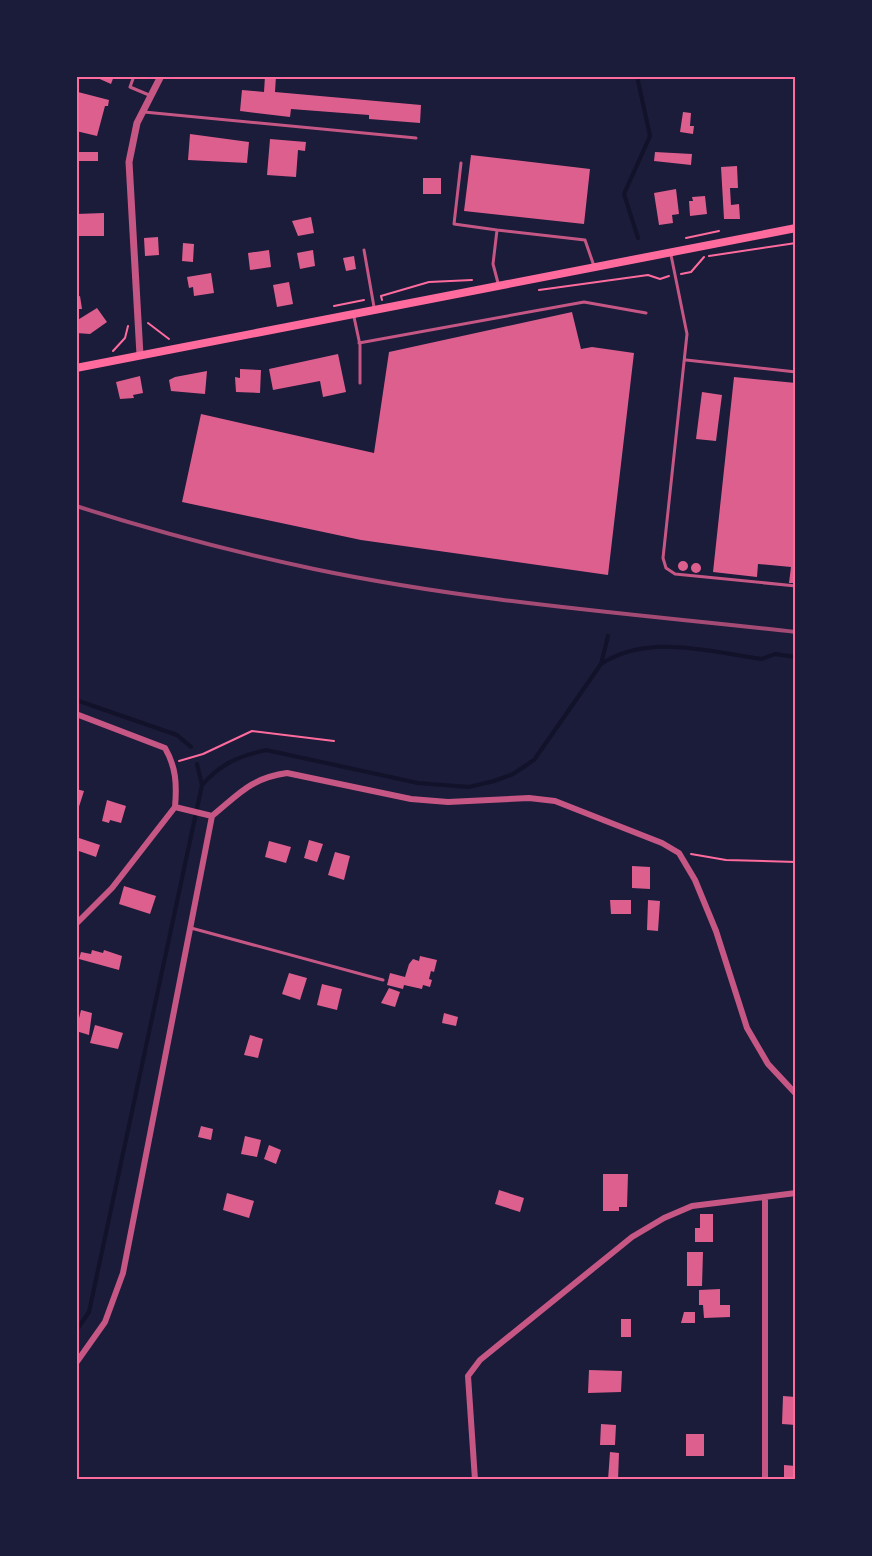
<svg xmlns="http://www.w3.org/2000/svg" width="872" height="1556" viewBox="0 0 872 1556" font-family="Ubuntu,sans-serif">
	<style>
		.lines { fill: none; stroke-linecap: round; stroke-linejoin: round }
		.stream { stroke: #12122b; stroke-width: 4 }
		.building { fill: #dd5f8e }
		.path { stroke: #ff6b9d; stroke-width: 2 }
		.service { stroke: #c65784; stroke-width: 3 }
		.minor { stroke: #c65784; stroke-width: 6 }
		.tertiary { stroke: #c65784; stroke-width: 7 }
		.secondary { stroke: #ff6b9d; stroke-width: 8 }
		.rail { stroke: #a44b75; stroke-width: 4 }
		.neatline { fill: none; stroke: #ff6b9d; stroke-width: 2 }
	</style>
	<rect width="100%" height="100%" fill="#1b1b3a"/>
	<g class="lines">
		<path class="stream" d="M637 76 650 136 624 194 638 238
			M601 664C648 633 710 652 762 659L775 654 796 657
			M76 700 177 735 191 747
			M197 764 202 785
			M76 1331 89 1312 202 785C220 764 239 756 266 750L418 783 469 787 494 781 513 774 534 760 601 664 608 636"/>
	</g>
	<path class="building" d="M93 76H114L111 84Z
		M265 76H276L275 92 421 105 420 123 369 119V115L291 109 290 117 240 111 242 90 264 92Z
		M78 92 109 100 108 106H105L97 136 76 131Z
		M683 112 691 113 690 126H694L693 134 680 132Z
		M190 134 249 142 247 163 188 160Z
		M270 139 306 142 305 151 298 150 296 177 267 175Z
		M76 152H98V161H76Z
		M655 152 692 154 691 165 654 161Z
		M471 155 590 169 584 224 464 211Z
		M737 166 738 188H730L731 205 739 204 740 219H724L721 167Z
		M423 178H441V194H423Z
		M676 189 679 214 672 215 673 223 659 225 654 193Z
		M705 196 707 214 690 216 689 201H693L692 197Z
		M104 213V236H76V214Z
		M311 217 314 233 298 236 292 221Z
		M158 237 159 255 145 256 144 238Z
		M183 243 194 244 193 262 182 261Z
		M269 250 271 267 250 270 248 253Z
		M313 250 315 266 300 269 297 253Z
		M354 256 356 269 346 271 343 258Z
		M211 273 214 293 194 296 193 287 189 288 187 277Z
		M289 282 293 304 277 307 273 285Z
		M80 296 82 309H76V297Z
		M97 308 107 322 90 334 76 333V321Z
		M572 312 581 349 592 347 634 353 608 575 361 540 182 502 201 414 374 453 389 352Z
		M338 354 346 392 323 397 320 381 273 390 269 369Z
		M240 369 261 370 260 393 236 392 235 377 240 378Z
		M207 371 205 394 171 391 169 380 175 377Z
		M140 376 143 393 133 395 134 398 120 399 116 382Z
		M734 377 796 383V583H789L791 567 758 564 757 577 713 572Z
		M702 392 722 395 716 441 696 439Z
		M678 566a5 5 0 1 1 10 0a5 5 0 1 1-10 0Z
		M691 568a5 5 0 1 1 10 0a5 5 0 1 1-10 0Z
		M76 789 84 791 77 813 76 812Z
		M107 800 126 806 121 823 110 820 109 823 102 821Z
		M76 837 100 845 96 857 76 850Z
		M309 840 323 844 317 862 304 858Z
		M269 841 291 847 286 863 265 857Z
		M335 852 350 856 344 880 328 875Z
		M632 866 650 867V889L632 888Z
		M124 886 156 896 150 914 119 904Z
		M610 900H631V914H611Z
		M648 900 660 901 658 931 647 930Z
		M92 950 103 953 104 950 122 956 119 970 79 959 81 952 91 954Z
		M420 956 437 960 434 972 431 971 429 979 432 980 430 987 423 985 422 989 404 985 403 989 387 985 390 973 405 977 409 964 413 959 419 961Z
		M289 973 307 978 300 1000 282 994Z
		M322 984 342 989 337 1010 317 1005Z
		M389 988 400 992 395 1007 381 1003Z
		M81 1010 92 1013 89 1035 76 1031Z
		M444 1013 458 1017 456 1026 442 1023Z
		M95 1025 123 1033 118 1049 90 1043Z
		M250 1035 263 1039 258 1058 244 1055Z
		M201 1126 213 1129 211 1140 198 1137Z
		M245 1136 261 1140 257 1157 241 1154Z
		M269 1145 281 1150 276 1164 264 1159Z
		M603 1174H628L627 1207H619V1211H603Z
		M499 1190 524 1198 520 1212 495 1204Z
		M227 1193 254 1201 249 1218 223 1210Z
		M700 1214H713V1242H695V1228H700Z
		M687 1252H703L702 1286H687Z
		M720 1289V1305H730V1317L704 1318 703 1305H699V1290Z
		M684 1312H695V1323H681Z
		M621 1319H631V1337H621Z
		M589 1370 622 1371 621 1392 588 1393Z
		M783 1396 796 1397V1425L782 1424Z
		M601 1424 616 1425 615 1445H600Z
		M686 1434H704V1456H686Z
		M610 1452 619 1453 618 1480H608Z
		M784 1465 796 1466V1480H784Z"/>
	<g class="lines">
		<path class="path" d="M686 238 719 231
			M709 256 796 243
			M681 274 691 272 704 257
			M539 290 648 275 660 279 669 276
			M382 300 381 296 429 282 472 280
			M334 306 364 300
			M148 323 169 339
			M113 351 125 338 128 326
			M179 761 203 754 252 731 334 741
			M691 854 726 860 796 862"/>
		<path class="service" d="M134 76 130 87 149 95
			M144 112 416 138
			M461 163 454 224 497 230
			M364 250 374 307
			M671 255 687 334 663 558 666 568 675 574 796 586
			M498 283 493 264 497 230 585 240 594 266
			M354 317 360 345V383
			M359 343 584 302 646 313
			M686 360 796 372
			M191 928 383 980"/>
		<path class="minor" d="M76 714 165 748C176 767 177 784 175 807L212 816
			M212 816C239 794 251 778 287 773L411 799 448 802 529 798 555 801 662 843 679 853 695 880 716 931 747 1028 768 1064 796 1094
			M76 924 112 888 175 807
			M765 1199V1480
			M76 1363 105 1322 123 1273 212 816
			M475 1480 468 1376 480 1360 632 1237 664 1218 692 1206 796 1193"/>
		<path class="tertiary" d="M140 355 129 162 137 123 161 76"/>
		<path class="secondary" d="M76 368 796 228"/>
		<path class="rail" d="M76 506C154 531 234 552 314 569 472 602 635 614 796 632"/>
	</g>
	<rect width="872" height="1556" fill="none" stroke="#1b1b3a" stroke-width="156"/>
	<rect x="78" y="78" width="716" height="1400" class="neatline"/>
</svg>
